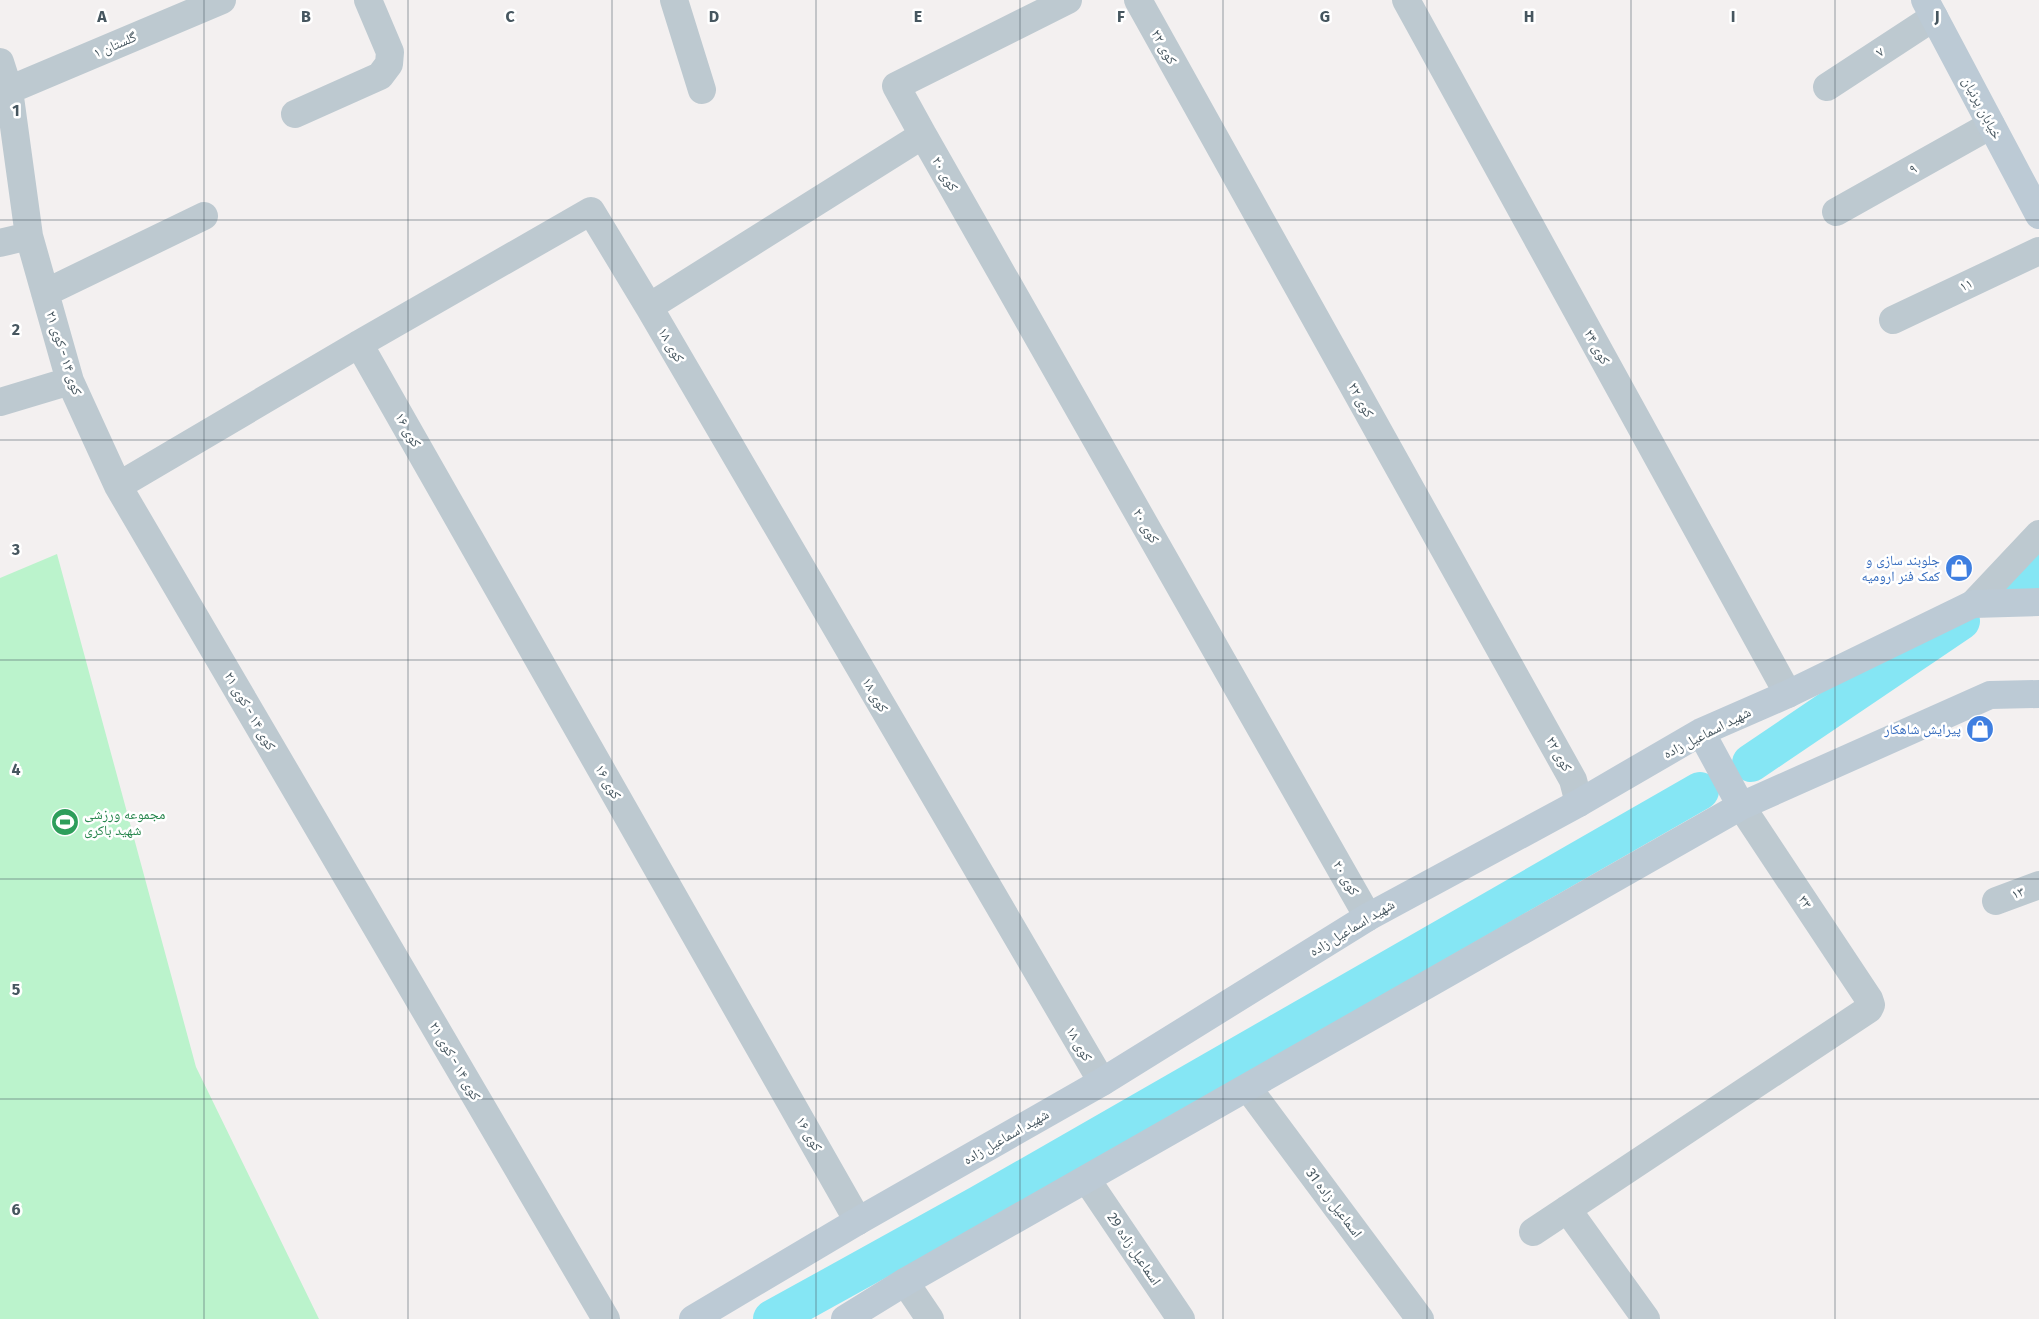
<svg xmlns="http://www.w3.org/2000/svg" width="2039" height="1319" viewBox="0 0 2039 1319" font-family="'Fira Sans','Noto Naskh Arabic',sans-serif">
	<style>
		.garden { fill: #bbf3cc }
		.lines { fill: none; stroke-linecap: round; stroke-linejoin: round }
		.canal { stroke: #85e6f4; stroke-width: 38 }
		.street { stroke: #bdc9d0; stroke-width: 28 }
		.secondary { stroke: #bccad5; stroke-width: 28 }
		.grid { fill: none; stroke: #46565f; stroke-width: 1; stroke-opacity: 0.55 }
		.labels { text-anchor: middle; dominant-baseline: central; stroke-width: 5; stroke-linejoin: round; paint-order: stroke }
		.street-label { font-size: 14px; fill: #46565f; stroke: #fff }
		.shop-label { font-size: 14px; fill: #366cbe; stroke: #fff; text-anchor: end }
		.leisure-label { font-size: 14px; fill: #27864d; stroke: #fff; text-anchor: start }
		.grid-label { font-size: 16px; text-anchor: middle; font-weight: bold; fill: #46565f; stroke: #fff; stroke-width: 5; stroke-linejoin: round; paint-order: stroke }
	</style>
	<rect width="100%" height="100%" fill="#f3f0f0"/>
	<path class="garden" d="M57 554 196 1067 319 1319H0V578Z"/>
	<g class="lines">
		<path class="canal" d="M2019 582 2039 568
			M1751 763 1961 621
			M772 1319 980 1204 1700 791"/>
		<path class="street" d="M674 0 702 90
			M1138 0 1573 780 1579 803
			M1406 0 1788 694
			M0 62 9 90 29 236 70 381 118 486 606 1319
			M1827 87 1934 17
			M9 90 222 0
			M295 114 380 76 389 64 390 52 368 0
			M923 135 1368 917
			M1836 212 1991 125
			M0 243 29 236
			M45 293 204 216
			M649 307 1102 1082
			M1893 320 2039 251
			M359 344 858 1221
			M0 402 70 381
			M118 486 359 344 591 211 649 307 923 135 896 86 1068 0
			M1973 604 2039 534
			M1996 901 2039 885
			M1248 1088 1420 1319
			M1087 1180 1181 1319
			M1567 1209 1646 1319
			M1533 1232 1869 1009 1871 1005 1869 999 1741 806
			M905 1282 930 1319"/>
		<path class="secondary" d="M1925 0 2039 215
			M1701 732 1741 806
			M693 1319 858 1221 1102 1082 1368 917 1579 803 1701 732 1788 694 1973 604 2039 602
			M845 1319 905 1282 1741 806 1990 695 2039 694"/>
	</g>
	<path class="grid" d="M204 0V1319M408 0V1319M612 0V1319M816 0V1319M1020 0V1319M1223 0V1319M1427 0V1319M1631 0V1319M1835 0V1319M0 220H2039M0 440H2039M0 660H2039M0 879H2039M0 1099H2039"/>
	<defs>
		<g id="shop-disc" transform="scale(1.4375)"><circle r="9.5" fill="#3f7fe0" stroke="#fff"/><path d="M-5-2.5h2.3a2.7 3.5 0 0 1 5.4 0H5L5.5 6h-11ZM-1.5-2.5h3a1.5 2.3 0 0 0-3 0Z" fill="#fff"/></g>
		<g id="stadium-disc" transform="scale(1.4375)"><circle r="9.5" fill="#2e9e5b" stroke="#fff"/><path d="M0-5a6.5 5 0 1 0 0 10a6.5 5 0 1 0 0-10ZM-3.5-1.8h7v3.6h-7Z" fill="#fff"/></g>
	</defs>
	<g fill-rule="evenodd">
		<use href="#shop-disc" x="1959" y="568"/>
		<use href="#shop-disc" x="1980" y="729"/>
		<use href="#stadium-disc" x="65" y="822"/>
	</g>
	<g class="labels">
		<g class="street-label">
			<text transform="translate(115 45) rotate(-23)">۱ گلستان</text>
			<text transform="translate(1164 47) rotate(61)">کوی ۲۲</text>
			<text transform="translate(1880 52) rotate(-33)">۷</text>
			<text transform="translate(1982 108) rotate(62)">خیابان پرنیان</text>
			<text transform="translate(1913 169) rotate(-29)">۹</text>
			<text transform="translate(945 174) rotate(60)">کوی ۲۰</text>
			<text transform="translate(1966 285) rotate(-25)">۱۱</text>
			<text transform="translate(671 345) rotate(60)">کوی ۱۸</text>
			<text transform="translate(1597 347) rotate(61)">کوی ۲۴</text>
			<text transform="translate(64 353) rotate(72)">کوی ۱۴ - کوی ۲۱</text>
			<text transform="translate(1361 400) rotate(61)">کوی ۲۲</text>
			<text transform="translate(408 430) rotate(60)">کوی ۱۶</text>
			<text transform="translate(1146 526) rotate(60)">کوی ۲۰</text>
			<text transform="translate(875 695) rotate(60)">کوی ۱۸</text>
			<text transform="translate(250 711) rotate(60)">کوی ۱۴ - کوی ۲۱</text>
			<text transform="translate(1707 733) rotate(-27)">شهید اسماعیل زاده</text>
			<text transform="translate(1559 754) rotate(61)">کوی ۲۲</text>
			<text transform="translate(608 782) rotate(60)">کوی ۱۶</text>
			<text transform="translate(1346 878) rotate(60)">کوی ۲۰</text>
			<text transform="translate(2018 893) rotate(-21)">۱۳</text>
			<text transform="translate(1805 902) rotate(57)">۳۳</text>
			<text transform="translate(1352 928) rotate(-31)">شهید اسماعیل زاده</text>
			<text transform="translate(1079 1044) rotate(60)">کوی ۱۸</text>
			<text transform="translate(455 1061) rotate(60)">کوی ۱۴ - کوی ۲۱</text>
			<text transform="translate(809 1134) rotate(60)">کوی ۱۶</text>
			<text transform="translate(1006 1137) rotate(-30)">شهید اسماعیل زاده</text>
			<text transform="translate(1334 1203) rotate(53)">اسماعیل زاده 31</text>
			<text transform="translate(1134 1249) rotate(56)">اسماعیل زاده 29</text>
		</g>
		<g class="shop-label">
			<text x="1940" y="560">جلوبند سازی و<tspan x="1940" dy="16">کمک فنر ارومیه</tspan></text>
			<text x="1961" y="729">پیرایش شاهکار</text>
		</g>
		<g class="leisure-label">
			<text x="84" y="814">مجموعه ورزشی<tspan x="84" dy="16">شهید باکری</tspan></text>
		</g>
	</g>
	<g class="grid-label">
		<text x="102" y="22">A</text>
		<text x="306" y="22">B</text>
		<text x="510" y="22">C</text>
		<text x="714" y="22">D</text>
		<text x="918" y="22">E</text>
		<text x="1121" y="22">F</text>
		<text x="1325" y="22">G</text>
		<text x="1529" y="22">H</text>
		<text x="1733" y="22">I</text>
		<text x="1937" y="22">J</text>
		<text x="16" y="116">1</text>
		<text x="16" y="335">2</text>
		<text x="16" y="555">3</text>
		<text x="16" y="775">4</text>
		<text x="16" y="995">5</text>
		<text x="16" y="1215">6</text>
	</g>
</svg>
